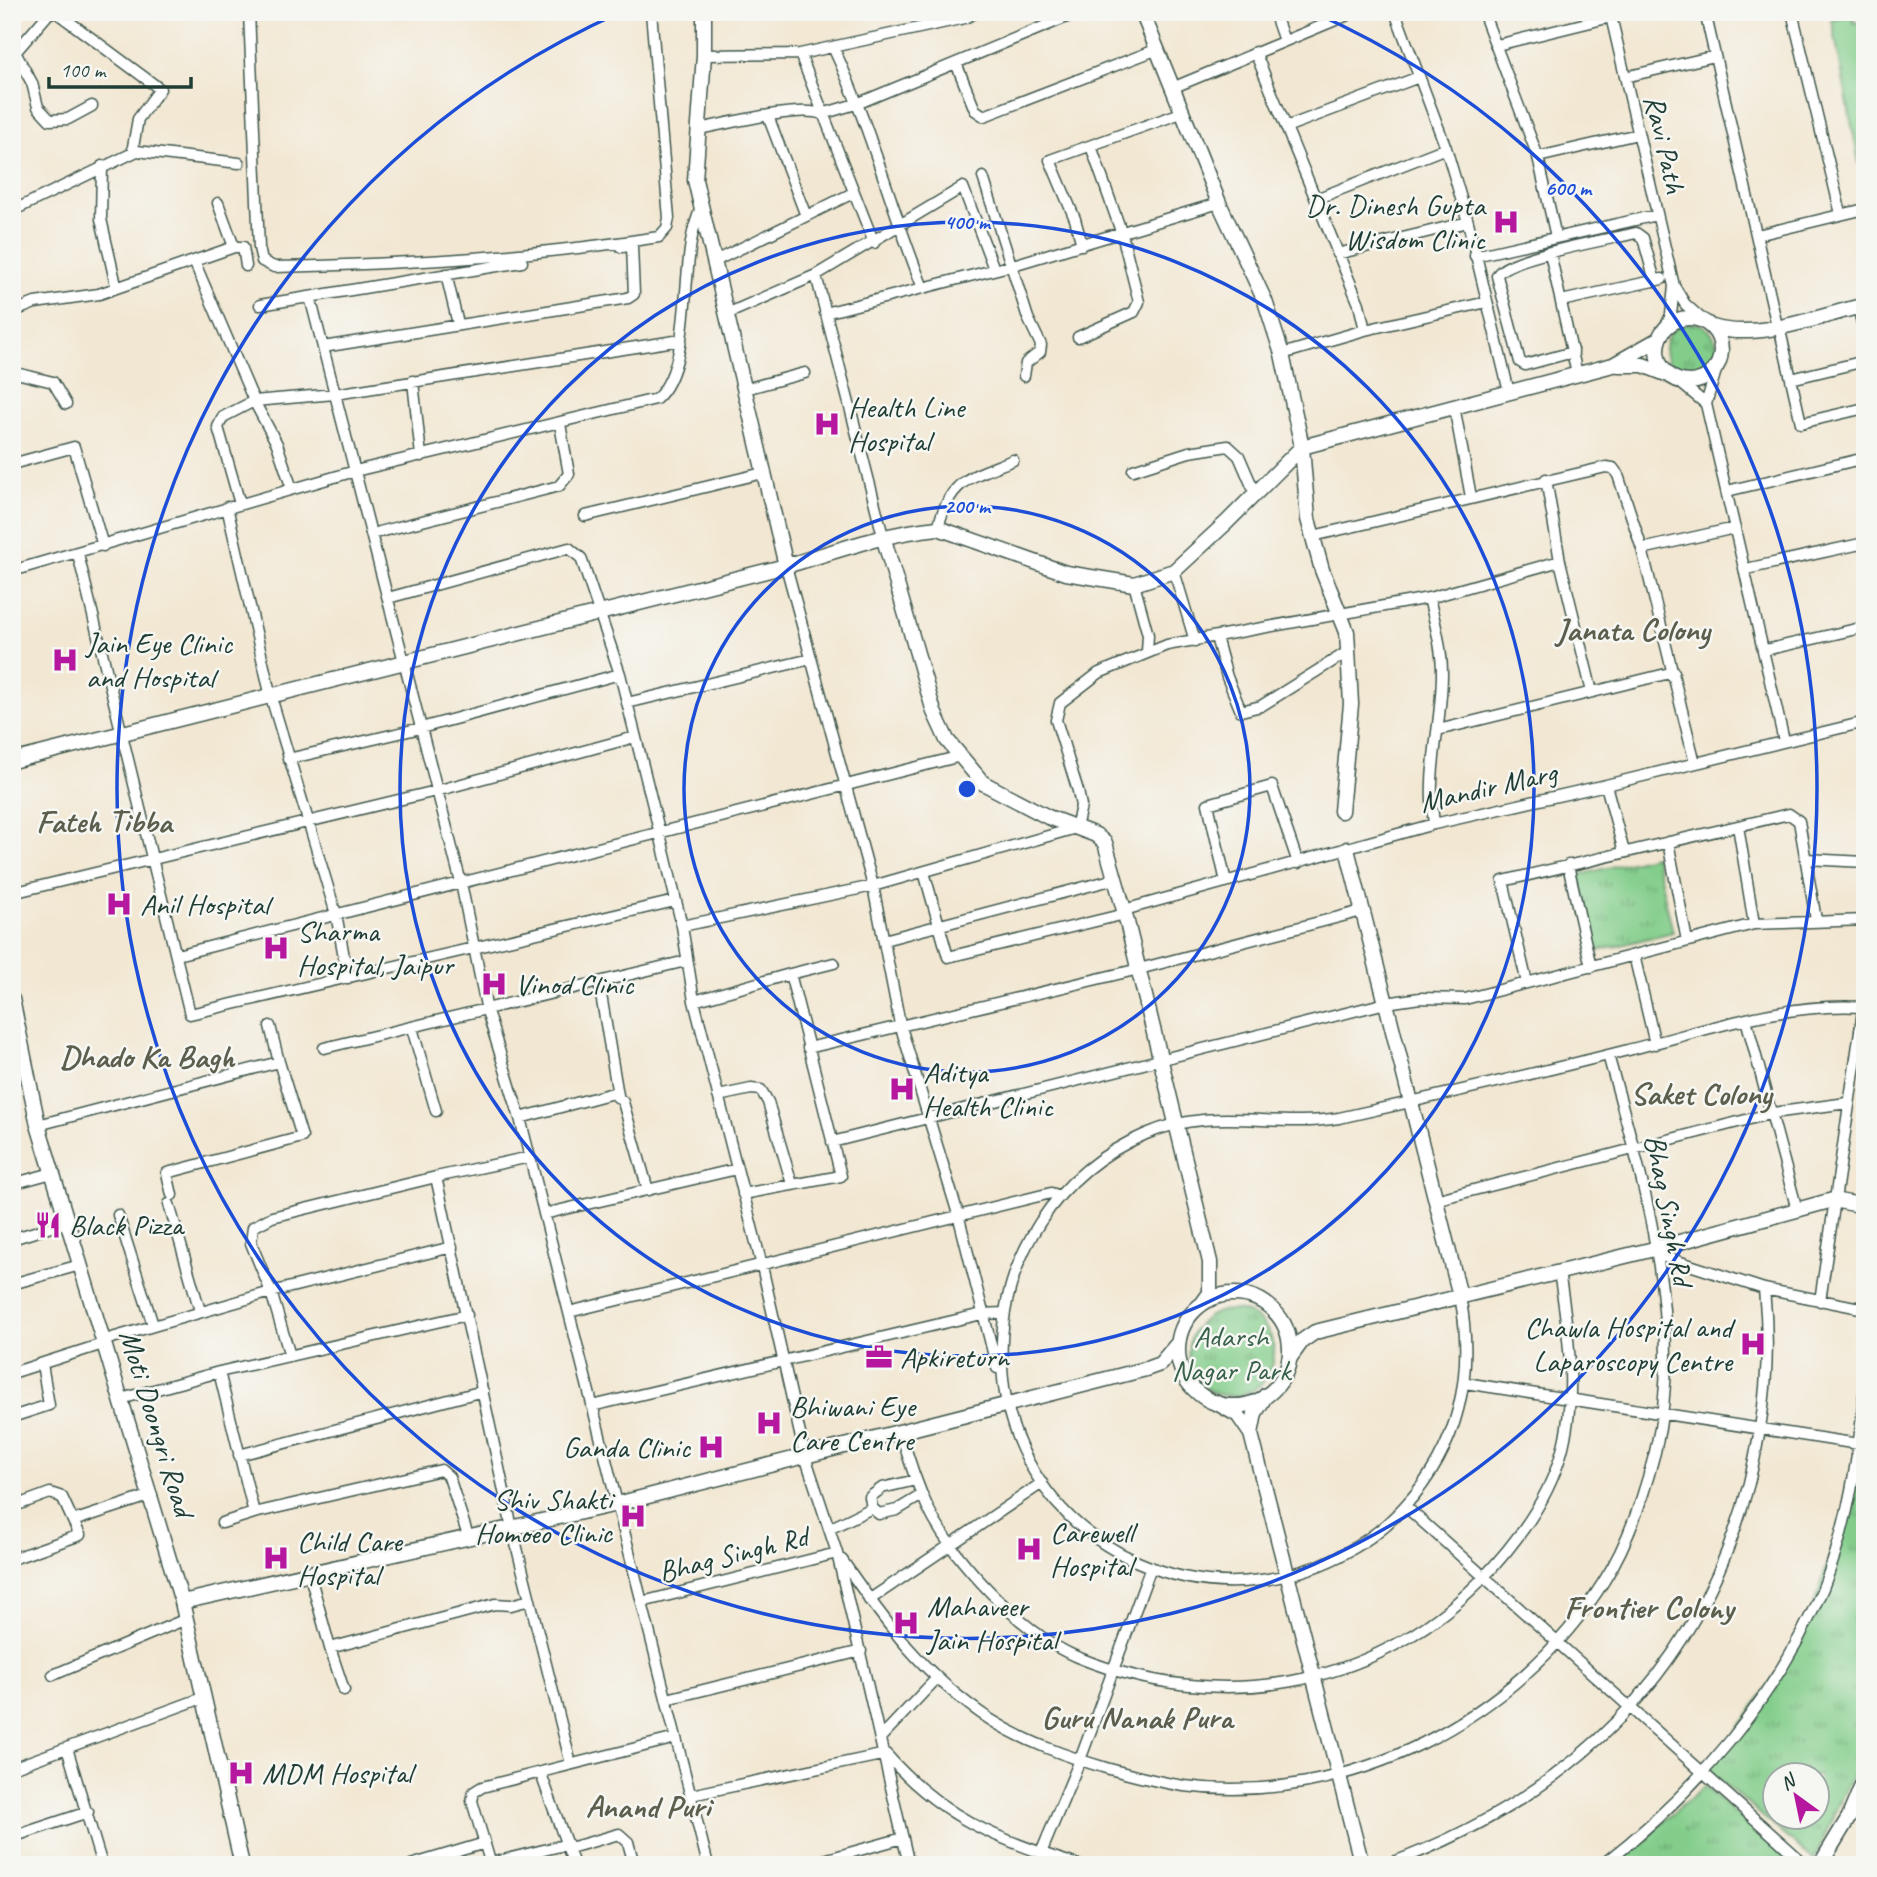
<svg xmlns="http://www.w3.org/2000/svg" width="1877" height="1877" viewBox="0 0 1877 1877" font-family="Caveat,sans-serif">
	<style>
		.grass { fill: #82cd8a; stroke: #50855f; stroke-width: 2 }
		.park { fill: url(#park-tufts); stroke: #50855f; stroke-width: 2; fill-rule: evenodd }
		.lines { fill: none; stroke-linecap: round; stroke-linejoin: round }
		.street-casing { stroke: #3f564c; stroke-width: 13 }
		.secondary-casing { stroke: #3f564c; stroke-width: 17 }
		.street { stroke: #fff; stroke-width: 10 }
		.secondary { stroke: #fff; stroke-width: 14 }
		.ring { fill: none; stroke: #1d4ed8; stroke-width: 3.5 }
		.labels { text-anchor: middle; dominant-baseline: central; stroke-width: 5; stroke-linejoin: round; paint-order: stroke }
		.street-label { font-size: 30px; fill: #1f3d34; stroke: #f6f6f2 }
		.poi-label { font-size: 30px; fill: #1f3d34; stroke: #f6f6f2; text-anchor: start }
		.park-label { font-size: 30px; fill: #38614a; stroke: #f6f6f2 }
		.neighbourhood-label { font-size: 32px; font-weight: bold; fill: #5c5f4e; stroke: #f6f6f2 }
		.centre { fill: #1d4ed8; stroke: #f6f6f2; stroke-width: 3.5 }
		.ring-label { font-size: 21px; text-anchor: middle; font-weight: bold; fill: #1d4ed8; stroke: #f6f6f2; stroke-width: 5; stroke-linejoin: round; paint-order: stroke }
	</style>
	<defs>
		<pattern id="park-tufts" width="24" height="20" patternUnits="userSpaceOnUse" patternTransform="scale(1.75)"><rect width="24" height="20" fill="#82cd8a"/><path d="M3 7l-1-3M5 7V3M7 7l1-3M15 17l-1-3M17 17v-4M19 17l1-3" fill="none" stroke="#6aa872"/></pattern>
	</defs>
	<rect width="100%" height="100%" fill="#f6f6f2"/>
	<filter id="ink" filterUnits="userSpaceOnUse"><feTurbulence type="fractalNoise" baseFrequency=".0143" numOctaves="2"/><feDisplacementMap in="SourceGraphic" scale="14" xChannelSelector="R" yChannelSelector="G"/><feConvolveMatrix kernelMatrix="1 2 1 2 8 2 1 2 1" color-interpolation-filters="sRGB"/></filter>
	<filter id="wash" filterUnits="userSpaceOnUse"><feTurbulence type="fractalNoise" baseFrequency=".00686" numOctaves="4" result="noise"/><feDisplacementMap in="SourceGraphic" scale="28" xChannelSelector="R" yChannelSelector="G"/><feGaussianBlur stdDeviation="1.57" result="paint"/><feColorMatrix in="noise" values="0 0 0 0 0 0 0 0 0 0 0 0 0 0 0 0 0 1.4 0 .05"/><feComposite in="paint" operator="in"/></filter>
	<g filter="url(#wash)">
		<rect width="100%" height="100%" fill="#f2e7d2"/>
		<path class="grass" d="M1853 16 1854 23 1865 21V171L1859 163 1832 20Z"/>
		<path class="park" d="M1665 349a26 26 0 1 1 52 0a26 26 0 1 1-52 0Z
			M1655 856 1673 932 1597 951 1579 875Z
			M1188 1353a43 43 0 1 1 86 0a43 43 0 1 1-86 0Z
			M1865 1450V1745L1814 1860 1708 1770 1803 1639ZM1776 1776H1818V1818H1776Z
			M1704 1786 1795 1865H1614Z"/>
	</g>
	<g filter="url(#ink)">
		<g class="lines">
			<g class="street-casing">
				<path id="street" d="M56 12 160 89 138 119 133 147 137 151
					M249 12 259 248 262 261 274 267C404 264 530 257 659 237L667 228 669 218 651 12
					M1274 12 1284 41
					M1395 12 1446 148 1468 222 1509 392
					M1483 12 1538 157 1556 237
					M1610 12 1674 286 1671 315 1665 328
					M1705 12 1777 326
					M1792 12 1841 214
					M1497 45 1611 17
					M833 47C870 125 891 208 923 288
					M1255 52 1359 304 1365 330
					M16 54 32 83 38 107 50 120 68 119 92 106
					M800 54 874 243
					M704 55 800 54 965 18 976 12
					M12 56 50 12
					M956 63 975 110 984 116 1158 49
					M1625 77 1715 56
					M1172 88 1355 12
					M768 116 806 216
					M1286 127 1419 77
					M699 129C725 124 800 105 822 114L859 103 1079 12
					M1538 157 1638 134
					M102 166 101 219 116 285
					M983 177 1028 318 1041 345 1040 352 1026 363 1024 376
					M1316 199 1446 148
					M218 203 234 247
					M12 211 137 151 239 163
					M1757 235 1865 209
					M1082 245 1075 219 1050 160 1181 113
					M1550 253 1577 374
					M1337 254 1468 222
					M1475 256 1657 215
					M194 261 254 401 277 444 292 489
					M715 261 853 193
					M446 274 458 324
					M816 275 883 536
					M1674 286 1685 304 1705 322
					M310 297 461 883 487 1011 520 1118 708 1865
					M1561 301 1662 279
					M260 305 522 262
					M1858 307 1865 335
					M12 312 35 303 99 294 234 247H243L246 266
					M729 313 816 275 963 187 994 269
					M825 313 1013 265 1219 203
					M1779 326 1801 423 1865 408
					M1078 337 1134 312 1139 302 1122 234 1091 146
					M323 347 628 298 634 294 632 246 621 247
					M1573 352 1525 365 1520 362 1497 276C1503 257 1613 239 1636 233L1643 238 1655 281
					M1282 354 1365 330 1487 302
					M1717 367 1706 404 1784 741
					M12 372 53 382 66 404
					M1791 379 1865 361
					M413 381 421 456
					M1678 381 1706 404
					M745 389 805 373
					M1454 406 1471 497
					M12 464 74 447 103 546
					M1133 470 1189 452 1228 446 1239 456 1255 493
					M1546 479 1560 561 1592 692
					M1727 491 1865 458
					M240 504 218 427 223 417 254 401 335 394 681 340
					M227 507 271 697 336 914 348 978
					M585 516 763 473
					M938 528C950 479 969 478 1013 460
					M371 534 559 486 569 474 560 424
					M1313 536 1606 467 1613 468 1618 475 1642 549 1695 763
					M1642 549 1735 528
					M78 554 190 1014 675 901
					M786 566 873 886 900 1024 958 1214 997 1368
					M1746 569 1865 543
					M12 571 355 471 656 399C691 369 682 276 693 232 695 223 699 214 701 206
					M1174 571 1195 641
					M1134 584 1148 635 1147 652
					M388 598 569 548 581 558 620 674 660 834 682 926 694 1001 761 1262 805 1456 837 1553 909 1865
					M1429 598C1435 623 1442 648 1442 673 1442 725 1426 771 1434 824
					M1216 637 1227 677 1241 711 1261 706 1349 651
					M1765 650 1865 627
					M627 703 811 659
					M1438 730 1674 672
					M288 759 421 728 620 674
					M1606 785 1624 852
					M1738 826 1754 924
					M1668 842 1687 941
					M1806 859 1865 862
					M1568 865 1591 967
					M924 872 948 957 1125 914
					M1226 882 1208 804 1272 786 1298 863
					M12 893 436 791 635 737
					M1124 910 1434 824 1606 785 1865 722
					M682 926 873 886 1076 828 1081 806 1078 791 1056 720 1060 703 1099 673 1167 645 1429 598 1560 561
					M884 940 1115 879
					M177 955 961 756
					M1634 955 1655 1044
					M790 974 834 963
					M599 983 618 1095
					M1527 983 1503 881 1789 814 1799 821 1816 920
					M694 1001 790 974 794 989 841 1176 743 1194
					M1746 1019 1797 1210
					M270 1026 279 1062
					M412 1028 436 1111
					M324 1048 686 961
					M808 1048 1139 969 1362 911
					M718 1096 751 1089 761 1090 768 1102 792 1184
					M520 1118 613 1093 623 1102 648 1190
					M38 1125 279 1062 302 1137 167 1173 172 1195
					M832 1142 1386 1003 1420 998 1465 999 1754 924 1865 920
					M436 1177 512 1528 571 1764
					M12 1184 52 1173
					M1435 1200 1773 1113 1847 1103
					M169 1204 200 1311
					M544 1214 737 1169
					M118 1215 153 1325
					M12 1239 67 1222
					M1654 1249 1665 1257 1764 1289 1865 1309
					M12 1284 80 1265
					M1460 1296C1475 1374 1459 1448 1404 1507 1367 1548 1316 1573 1261 1580 1219 1586 1177 1579 1138 1562 950 1479 960 1213 1146 1134 1214 1105 1271 1129 1339 1118 1434 1097 1529 1075 1624 1051 1702 1032 1781 1002 1863 1007
					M1820 1301 1865 997
					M569 1312 1051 1193 1060 1196
					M105 1340 271 1292 452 1247
					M290 1356 271 1292 251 1243 253 1227 272 1217 436 1177 530 1157
					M219 1372 254 1513 441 1470 449 1477 468 1536
					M12 1373 106 1343
					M1465 1383 1865 1445
					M121 1399 219 1372 467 1315
					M592 1406 982 1314 1004 1313
					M12 1417 49 1405 42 1364
					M901 1432C908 1458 916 1483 928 1508 952 1559 1024 1635 1077 1657 1217 1714 1372 1690 1479 1582 1515 1545 1550 1499 1563 1447 1577 1391 1568 1328 1559 1272
					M239 1455 483 1391
					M916 1480 882 1488 870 1497 872 1508 879 1514 897 1510 922 1495
					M1405 1506 1806 1865
					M12 1507 50 1493 62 1497 73 1521
					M222 1523 254 1513
					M829 1529 872 1508
					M12 1559 80 1535 73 1521 152 1495
					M842 1560C886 1624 925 1677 991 1720 1026 1742 1066 1756 1106 1768 1131 1775 1158 1782 1184 1786 1347 1807 1518 1719 1604 1581 1628 1544 1644 1495 1655 1452 1687 1322 1643 1181 1608 1055
					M309 1572 330 1648 495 1604 511 1605 530 1600
					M869 1600 1042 1483
					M642 1602 837 1553
					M330 1648 344 1690
					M53 1675 186 1619
					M667 1699 861 1651
					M881 1737 937 1678
					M67 1748 102 1865
					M12 1768 205 1697
					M541 1774 574 1865
					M691 1795 886 1754C942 1818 998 1840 1078 1865
					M12 1837 88 1812
					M570 1848 619 1834 628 1842 634 1865
					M1041 1853 1080 1760 1151 1567
					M491 1863 568 1844
					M411 1865 485 1843
					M491 1865 472 1801 474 1792 482 1787 676 1738
					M806 1865 903 1838
					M1386 1865C1568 1798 1700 1674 1749 1483 1765 1417 1771 1356 1764 1289
					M1602 1865C1696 1792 1776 1699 1823 1588 1849 1524 1859 1453 1865 1385"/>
			</g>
			<g class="secondary-casing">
				<path id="secondary" d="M704 12V55L695 180 786 566
					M1142 12 1219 203 1265 301 1282 354 1302 447 1308 519 1322 570 1347 632 1351 704 1341 811
					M1657 350a32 32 0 1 1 64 0a32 32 0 1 1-64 0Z
					M1713 327C1757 341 1820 316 1865 305
					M1618 365H1643L1666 374
					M883 536 934 712 947 740 983 783 1048 817 1096 835 1105 843 1124 910 1210 1262V1293L1202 1304
					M12 761 786 566C836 551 885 533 938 528L1066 573 1134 584 1174 571 1226 523 1302 447 1613 365 1659 339
					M1347 849 1460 1296
					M12 999 38 1125 182 1602 242 1865
					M1178 1350a56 56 0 1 1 112 0a56 56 0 1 1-112 0Z
					M1289 1359 1302 1341 1315 1332 1654 1249 1833 1200 1865 1206
					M1215 1402 1238 1415 1251 1434 1362 1865
					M1251 1434 1255 1413 1266 1395
					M182 1602 617 1504 1146 1369 1160 1364 1178 1343
					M1820 1865 1849 1817 1865 1778"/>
			</g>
			<use href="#street" class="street"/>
			<use href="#secondary" class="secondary"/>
		</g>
	</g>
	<g class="ring">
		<circle cx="967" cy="789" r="283"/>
		<circle cx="967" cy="789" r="567"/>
		<path d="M1313 12A850 850 0 1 1 621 12"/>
	</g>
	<defs>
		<g id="hospital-bare" transform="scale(2.1)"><path d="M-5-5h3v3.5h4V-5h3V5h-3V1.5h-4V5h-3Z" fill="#b5179e" stroke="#f6f6f2" stroke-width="2.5" paint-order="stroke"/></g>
		<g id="restaurant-bare" transform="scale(2.1)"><path d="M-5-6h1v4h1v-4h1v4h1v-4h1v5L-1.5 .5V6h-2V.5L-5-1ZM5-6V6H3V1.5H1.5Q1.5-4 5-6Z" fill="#b5179e" stroke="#f6f6f2" stroke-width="2.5" paint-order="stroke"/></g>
		<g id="office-bare" transform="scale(2.1)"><path d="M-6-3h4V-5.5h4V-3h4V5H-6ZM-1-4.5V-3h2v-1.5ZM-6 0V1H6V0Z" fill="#b5179e" stroke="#f6f6f2" stroke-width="2.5" paint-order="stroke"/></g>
	</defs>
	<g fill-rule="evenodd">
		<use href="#hospital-bare" x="1506" y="222"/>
		<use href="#hospital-bare" x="827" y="424"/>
		<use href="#hospital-bare" x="65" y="660"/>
		<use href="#hospital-bare" x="119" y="904"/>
		<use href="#hospital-bare" x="276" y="948"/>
		<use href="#hospital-bare" x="494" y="984"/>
		<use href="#hospital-bare" x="902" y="1089"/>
		<use href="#restaurant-bare" x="48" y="1225"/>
		<use href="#hospital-bare" x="1753" y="1344"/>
		<use href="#office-bare" x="879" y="1357"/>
		<use href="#hospital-bare" x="769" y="1423"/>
		<use href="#hospital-bare" x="711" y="1447"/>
		<use href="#hospital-bare" x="633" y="1516"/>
		<use href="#hospital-bare" x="1029" y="1549"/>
		<use href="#hospital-bare" x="276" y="1558"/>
		<use href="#hospital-bare" x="906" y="1623"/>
		<use href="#hospital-bare" x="241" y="1773"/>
	</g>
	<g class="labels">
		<g class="street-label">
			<text transform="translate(1665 144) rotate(77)">Ravi Path</text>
			<text transform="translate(1488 787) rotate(-13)">Mandir Marg</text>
			<text transform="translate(1669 1210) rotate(79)">Bhag Singh Rd</text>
			<text transform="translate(157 1423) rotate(73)">Moti Doongri Road</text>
			<text transform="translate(733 1554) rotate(-14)">Bhag Singh Rd</text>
		</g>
		<g class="poi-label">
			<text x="1485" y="205" text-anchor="end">Dr. Dinesh Gupta<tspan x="1485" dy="34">Wisdom Clinic</tspan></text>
			<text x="848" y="407">Health Line<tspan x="848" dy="34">Hospital</tspan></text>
			<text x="86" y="643">Jain Eye Clinic<tspan x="86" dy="34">and Hospital</tspan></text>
			<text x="140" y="904">Anil Hospital</text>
			<text x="297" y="931">Sharma<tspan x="297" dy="34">Hospital, Jaipur</tspan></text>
			<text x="515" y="984">Vinod Clinic</text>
			<text x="923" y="1072">Aditya<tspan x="923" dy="34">Health Clinic</tspan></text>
			<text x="69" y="1225">Black Pizza</text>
			<text x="1732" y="1327" text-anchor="end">Chawla Hospital and<tspan x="1732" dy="34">Laparoscopy Centre</tspan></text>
			<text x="900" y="1357">Apkireturn</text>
			<text x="790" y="1406">Bhiwani Eye<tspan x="790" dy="34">Care Centre</tspan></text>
			<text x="690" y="1447" text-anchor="end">Ganda Clinic</text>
			<text x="612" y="1499" text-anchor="end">Shiv Shakti<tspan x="612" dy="34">Homoeo Clinic</tspan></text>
			<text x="1050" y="1532">Carewell<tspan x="1050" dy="34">Hospital</tspan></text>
			<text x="297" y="1541">Child Care<tspan x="297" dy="34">Hospital</tspan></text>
			<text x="927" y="1606">Mahaveer<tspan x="927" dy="34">Jain Hospital</tspan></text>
			<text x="262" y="1773">MDM Hospital</text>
		</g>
		<g class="park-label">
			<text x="1231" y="1336">Adarsh<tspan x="1231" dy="34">Nagar Park</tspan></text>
		</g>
		<g class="neighbourhood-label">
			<text x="1633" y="629">Janata Colony</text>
			<text x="104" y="821">Fateh Tibba</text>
			<text x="147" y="1056">Dhado Ka Bagh</text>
			<text x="1701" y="1093">Saket Colony</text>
			<text x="1649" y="1607">Frontier Colony</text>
			<text x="1137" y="1717">Guru Nanak Pura</text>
			<text x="648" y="1806">Anand Puri</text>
		</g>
	</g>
	<circle cx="967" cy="789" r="10" class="centre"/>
	<g class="ring-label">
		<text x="1568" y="195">600 m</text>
		<text x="967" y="229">400 m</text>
		<text x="967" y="513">200 m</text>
	</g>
	<rect width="1877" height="1877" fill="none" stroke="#f6f6f2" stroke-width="42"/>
	<g transform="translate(1796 1796) rotate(327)"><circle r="33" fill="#f6f6f2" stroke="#a0aca6" stroke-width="2"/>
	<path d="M0-5L12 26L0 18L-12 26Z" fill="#b5179e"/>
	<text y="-10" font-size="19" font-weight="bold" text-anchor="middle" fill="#1f3d34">N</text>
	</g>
	<path d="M49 77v10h142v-10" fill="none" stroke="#1f3d34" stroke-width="3.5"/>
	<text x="60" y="77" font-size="21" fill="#1f3d34" stroke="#f6f6f2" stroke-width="5" paint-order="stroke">100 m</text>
</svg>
